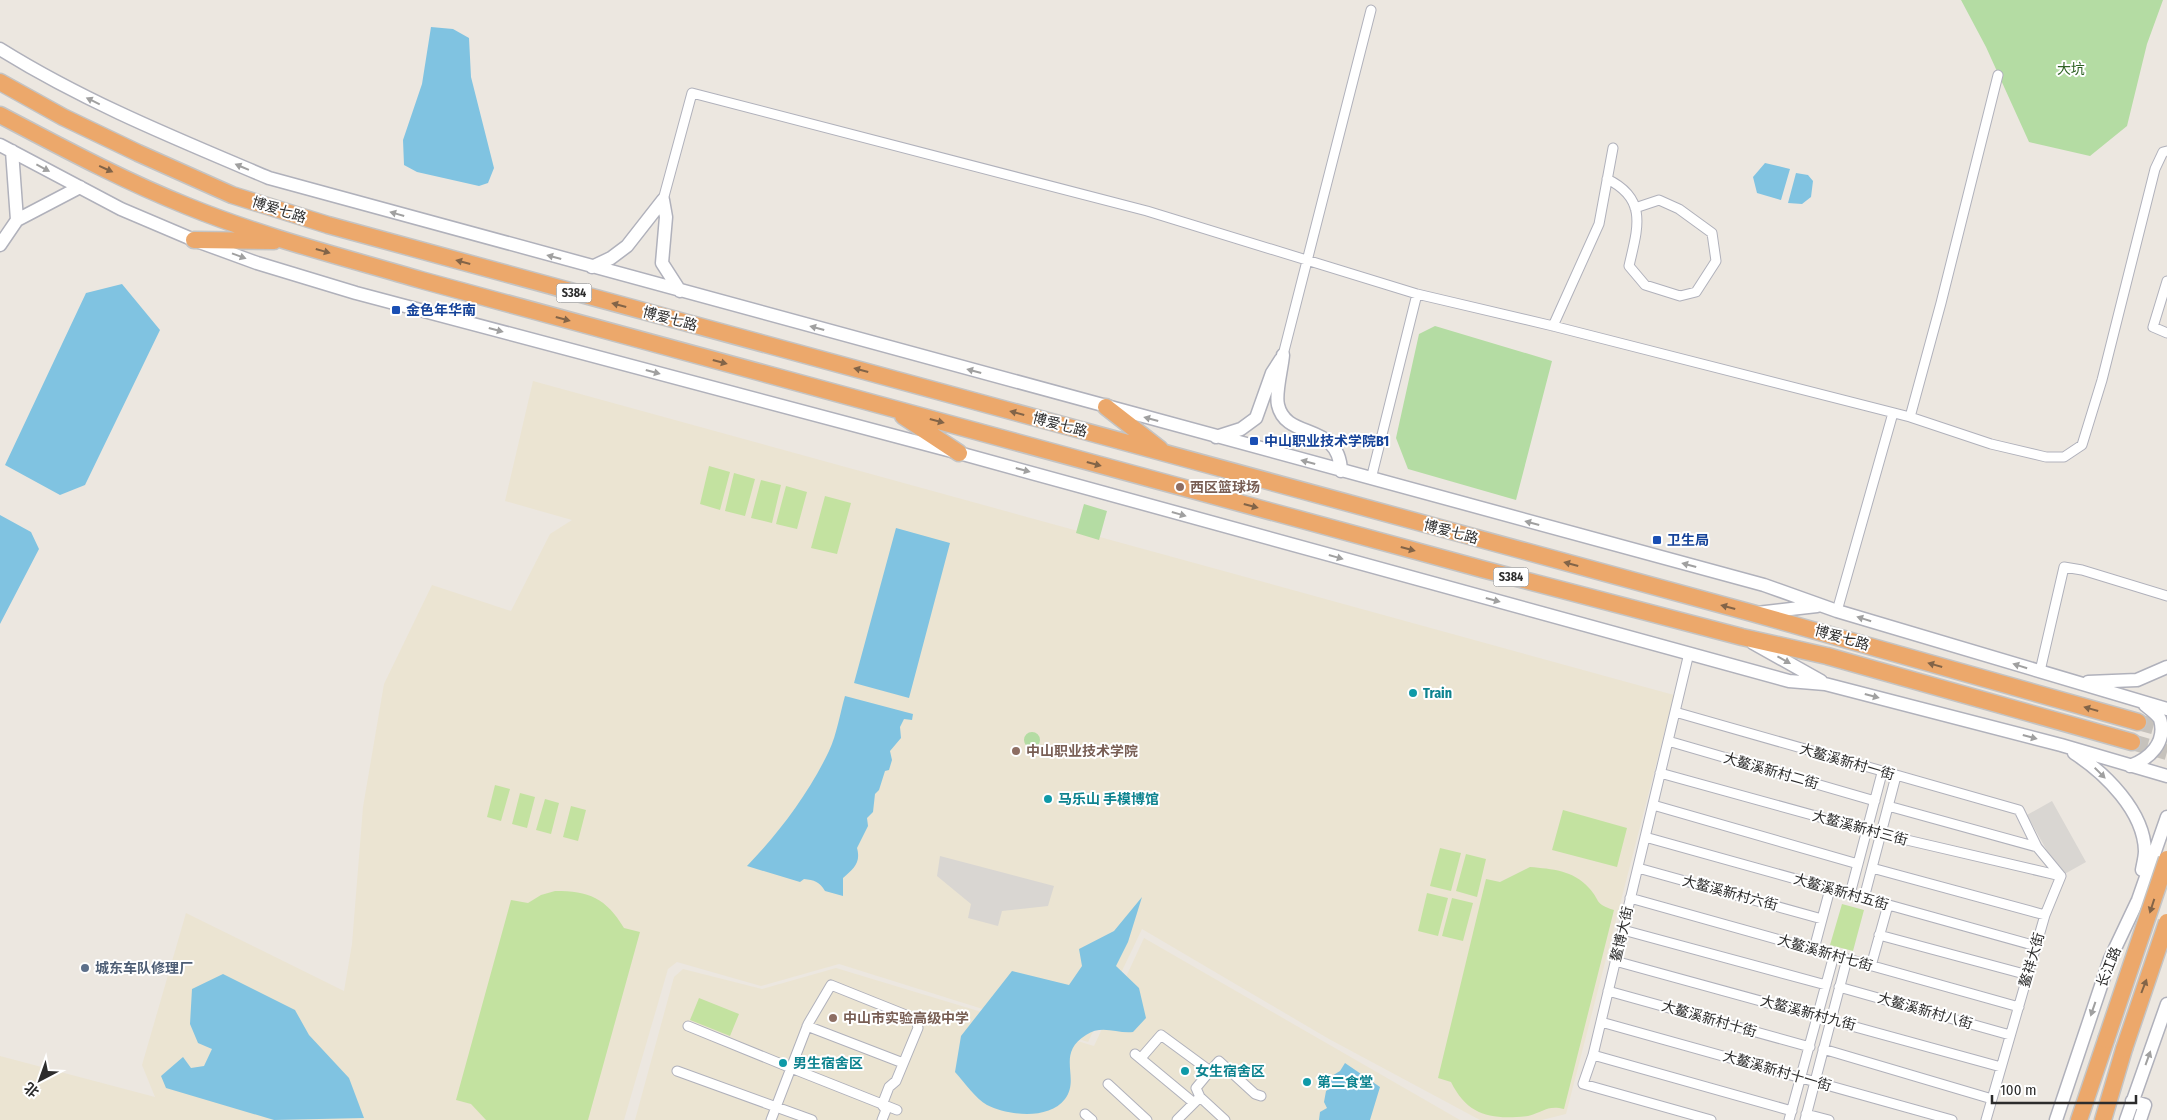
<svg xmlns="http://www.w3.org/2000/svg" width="2167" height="1120" viewBox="0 0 2167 1120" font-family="'Fira Sans Condensed','Noto Sans SC',sans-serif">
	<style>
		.education { fill: #ebe4d2 }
		.green { fill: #b4dca3 }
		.pitch { fill: #c3e2a0 }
		.plaza { fill: #d9d6d2 }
		.water { fill: #80c3e1 }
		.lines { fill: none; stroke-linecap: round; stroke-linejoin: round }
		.highway-tunnel { stroke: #c6c2bc; stroke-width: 16; stroke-dasharray: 16 8; stroke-linecap: butt }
		.street-casing { stroke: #b0b1bb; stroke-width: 11 }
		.secondary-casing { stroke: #b0b1bb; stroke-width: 15 }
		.highway-casing { stroke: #c4c4c4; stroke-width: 19 }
		.street { stroke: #fff; stroke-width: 9 }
		.secondary { stroke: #fff; stroke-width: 12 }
		.highway { stroke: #eca86b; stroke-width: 16 }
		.highway-bridge-casing { stroke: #c4c4c4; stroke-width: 19; stroke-linecap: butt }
		.highway-bridge { stroke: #eca86b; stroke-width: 16 }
		.oneway { fill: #a0a0a0 }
		.oneway2 { fill: #826448 }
		.transit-dot { fill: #1a4fb4; stroke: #fff; stroke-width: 2 }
		.education-dot { fill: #8d6e63; stroke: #fff; stroke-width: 2 }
		.culture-dot { fill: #0f9aa8; stroke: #fff; stroke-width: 2 }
		.service-dot { fill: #5c6f8a; stroke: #fff; stroke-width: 2 }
		.labels { text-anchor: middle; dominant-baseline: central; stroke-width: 4; stroke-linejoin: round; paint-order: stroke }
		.shield { fill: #fff; stroke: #6b6b6b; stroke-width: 1 }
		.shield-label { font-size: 12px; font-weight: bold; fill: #2c2c2c }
		.park-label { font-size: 14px; fill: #2e6223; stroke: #fff }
		.street-label { font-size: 14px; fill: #2c2c2c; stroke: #fff }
		.transit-label { font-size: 14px; font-weight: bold; fill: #164399; stroke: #fff; text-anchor: start }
		.education-label { font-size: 14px; font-weight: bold; fill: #785e54; stroke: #fff; text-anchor: start }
		.culture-label { font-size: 14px; font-weight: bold; fill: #0d838f; stroke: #fff; text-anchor: start }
		.service-label { font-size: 14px; font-weight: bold; fill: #4e5e75; stroke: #fff; text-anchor: start }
	</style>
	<rect width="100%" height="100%" fill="#ece7e0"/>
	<path class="education" d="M533 381 1674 695 1566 1114 1542 1120H1480L1329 1039 1142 929 1088 1042 839 964 761 986 677 962 668 969 624 1120H0V1056L155 1097 142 1065 186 913 344 991 352 944 363 807 384 684 432 585 511 611 550 534 572 520 505 501Z
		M1144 938 1460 1120H635L674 977 683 969 762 989 836 968 1094 1046Z"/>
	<path class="green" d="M1961 0H2163L2147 44 2127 126 2090 156 2029 142 1986 47Z
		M1435 326 1552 361 1516 500 1408 469 1396 438 1419 334Z
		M1084 504 1107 511 1099 540 1076 533Z
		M1024 740a8 8 0 1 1 16 0a8 8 0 1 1-16 0Z"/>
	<path class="pitch" d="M709 466 730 472 720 510 700 504Z
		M734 473 755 479 745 516 725 511Z
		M761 480 781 485 772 523 751 518Z
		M786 486 807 492 797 529 776 524Z
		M825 496 851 503 837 554 811 548Z
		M495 785 510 789 501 821 487 817Z
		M520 793 535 797 527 828 512 824Z
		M545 799 559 803 551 834 536 830Z
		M571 806 586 810 578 841 563 837Z
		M1563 810 1627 828 1617 867 1552 850Z
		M1440 848 1461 853 1451 891 1430 886Z
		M1466 854 1486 859 1477 897 1456 891Z
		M1530 867C1552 869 1573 870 1589 888 1601 901 1594 904 1614 910L1564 1109C1547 1105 1544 1112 1528 1116 1491 1120 1468 1116 1451 1082L1438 1078 1486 879 1500 882Z
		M555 891C589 891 606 898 624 928L640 932 588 1120H486L471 1104 456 1100 511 900 528 903 541 895Z
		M1427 893 1448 898 1438 936 1418 931Z
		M1452 898 1473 903 1463 941 1442 936Z
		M1842 904 1864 910 1853 951 1830 945Z
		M699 998 739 1014 730 1036 690 1020Z"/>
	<path class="plaza" d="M2052 801 2086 862 2061 876 2027 815Z
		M940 856 1054 886 1048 906 1002 911 998 926 968 918 971 904 937 876Z"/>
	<path class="water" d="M431 27 453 29 469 38 471 77 494 168 488 183 479 186 417 172 404 165 403 140 422 84Z
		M1765 163 1790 169 1781 200 1757 193 1753 177Z
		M1796 173 1808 175 1813 181 1811 197 1802 204 1788 203Z
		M122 284 160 330 85 485 60 495 5 465 86 293Z
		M0 515 31 532 39 549 0 624Z
		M896 528 950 543 909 698 854 683Z
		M845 696 913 714 912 720 904 719 900 727 901 738 890 751 892 760 889 770 885 771 879 790 875 794 873 812 867 818 868 826 857 848C861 863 854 868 843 878V896L825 891C820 882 814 880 804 879L800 882 747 866C779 833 809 793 829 751 837 734 840 713 845 696Z
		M1142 897 1128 942 1116 966 1139 988 1146 1018 1133 1032C1117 1034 1102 1024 1086 1035 1055 1054 1081 1078 1065 1099 1049 1120 1009 1116 987 1105 976 1099 964 1082 955 1072L961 1036 1012 971 1069 985 1082 966 1079 949 1114 931Z
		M223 974 295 1010 309 1035 349 1078 364 1118 274 1120 166 1088 161 1076 183 1057 191 1068 204 1066 212 1049 198 1043 190 1024 192 989Z
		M1345 1063 1380 1087 1370 1120H1319L1320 1112 1327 1108 1324 1102 1326 1091 1332 1087 1330 1077 1340 1071Z"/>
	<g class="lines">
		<path class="highway-tunnel" d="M2138 722 2167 730
			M2132 742 2167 752"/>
		<g class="street-casing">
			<path id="street" d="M1607 179C1649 199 1637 230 1629 266L1645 285 1680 296 1696 292 1716 261 1712 233 1679 209 1659 200 1635 208
				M663 200 692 93 1147 211 1417 294 1553 326 1910 417 1941 303 1998 75
				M2167 281 2153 327 2167 333
				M1553 326 1599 224 1613 148
				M1283 355 1371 10
				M1910 417 1991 444 2046 457H2064L2082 445 2102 380 2155 169 2163 152 2167 151
				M1371 479 1417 294
				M1837 611 1893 413
				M1689 653 1593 1055 1583 1084 1711 1120
				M2040 671 2064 567 2082 570 2167 596
				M1675 712 2019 810 2037 847 2061 876 2045 915 1986 1120
				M1668 741 1875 801
				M1660 773 1881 834 2061 876
				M1653 805 1858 864
				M1888 806 2037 847
				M1645 837 2036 946
				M1638 868 1822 919
				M1872 868 2045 915
				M1850 894 1882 773
				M1630 898 2019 1007
				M1864 898 1896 776
				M1623 930 1826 985
				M1879 935 2028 975
				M1814 949 1830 889
				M1615 961 2001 1067
				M1871 966 1888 905
				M1839 987 2010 1035
				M1608 991 1810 1047
				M1601 1022 1952 1120
				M688 1026 791 1068 808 1024 831 985 916 1019 918 1028 896 1081 889 1087 882 1105 886 1110 882 1120
				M807 1026 903 1063
				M1823 1049 1992 1099
				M1135 1054 1194 1103
				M1593 1055 1792 1111
				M1141 1058 1161 1035 1210 1071 1219 1061 1255 1094 1261 1096
				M677 1071 812 1120
				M1108 1084 1147 1120
				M1200 1097 1196 1088 1210 1071
				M1085 1114 1092 1120
				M1806 1114 1829 1120
				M771 1120 791 1068 897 1110
				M1177 1120 1200 1097 1225 1120
				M1789 1120 1834 955
				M1805 1120 1847 959"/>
		</g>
		<g class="secondary-casing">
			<path id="secondary" d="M0 49C85 102 177 139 269 178L1764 585 1837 611 2167 709
				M0 145 121 209 194 240 257 263 356 293 959 453 1789 681 1825 684 2061 745 2167 776
				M12 151 17 220
				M663 200 666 217 662 263 680 291
				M0 245 17 220 80 187
				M592 267 611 258 627 246 663 200
				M1283 355C1282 368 1275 393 1278 405 1286 441 1339 421 1341 471
				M1216 437 1241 429 1256 418 1272 373 1281 359
				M1757 613 1817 606
				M1753 643 1821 681
				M2088 682 2137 680 2167 667
				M2074 753C2105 773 2144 811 2145 851 2145 857 2143 864 2142 870
				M2130 766C2149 759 2167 743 2160 719 2157 714 2150 709 2145 705
				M2132 1101 2145 1105 2140 1120
				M2056 1120 2110 959 2138 900 2167 817
				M2126 1120 2167 1004"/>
		</g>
		<g class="highway-casing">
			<path id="highway" d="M0 82 63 117 138 153 232 195 328 225 1752 613 2138 722
				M0 115C61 147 122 180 187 206 263 237 343 257 421 280L1482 569 1742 637 1827 656 2132 742
				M194 240 274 241
				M1106 407 1160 449
				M903 416 959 453
				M2079 1120 2106 1040
				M2103 1120 2124 1049"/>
		</g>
		<use href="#street" class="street"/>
		<use href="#secondary" class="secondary"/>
		<use href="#highway" class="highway"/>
		<g class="highway-bridge-casing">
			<path id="highway-bridge" d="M2106 1040 2167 859
				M2124 1049 2167 922"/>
		</g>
		<use href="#highway-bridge" class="highway-bridge"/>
	</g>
	<defs><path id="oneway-solid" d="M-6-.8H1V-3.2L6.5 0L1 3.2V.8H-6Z" transform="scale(1.25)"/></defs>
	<g class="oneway">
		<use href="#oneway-solid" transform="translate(93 101) rotate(-154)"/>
		<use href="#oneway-solid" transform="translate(242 167) rotate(-157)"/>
		<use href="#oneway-solid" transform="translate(43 168) rotate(28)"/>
		<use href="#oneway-solid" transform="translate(397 214) rotate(-164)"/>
		<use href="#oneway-solid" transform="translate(239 256) rotate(20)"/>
		<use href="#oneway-solid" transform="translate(554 257) rotate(-165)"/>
		<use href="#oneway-solid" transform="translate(817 328) rotate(-165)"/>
		<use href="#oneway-solid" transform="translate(496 330) rotate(15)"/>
		<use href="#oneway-solid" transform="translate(974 371) rotate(-165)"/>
		<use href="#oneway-solid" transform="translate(653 372) rotate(15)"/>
		<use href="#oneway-solid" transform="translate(1151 419) rotate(-165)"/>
		<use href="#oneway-solid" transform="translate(1308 462) rotate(-165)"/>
		<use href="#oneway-solid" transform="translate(1023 470) rotate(15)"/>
		<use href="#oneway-solid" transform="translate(1179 514) rotate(16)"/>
		<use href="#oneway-solid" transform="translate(1532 523) rotate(-165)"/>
		<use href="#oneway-solid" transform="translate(1336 557) rotate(16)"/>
		<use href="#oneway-solid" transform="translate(1689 565) rotate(-165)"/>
		<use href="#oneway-solid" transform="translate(1493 600) rotate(15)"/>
		<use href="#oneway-solid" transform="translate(1864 619) rotate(-163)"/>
		<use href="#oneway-solid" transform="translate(1784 660) rotate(29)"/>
		<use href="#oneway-solid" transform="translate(2020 666) rotate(-163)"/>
		<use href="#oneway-solid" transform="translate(1872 696) rotate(15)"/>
		<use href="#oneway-solid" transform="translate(2030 737) rotate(15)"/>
		<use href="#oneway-solid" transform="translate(2100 773) rotate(45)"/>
		<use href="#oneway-solid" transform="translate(2093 1009) rotate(109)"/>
		<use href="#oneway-solid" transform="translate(2148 1058) rotate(-70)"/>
	</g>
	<g class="oneway2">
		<use href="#oneway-solid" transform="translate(106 169) rotate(24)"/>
		<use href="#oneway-solid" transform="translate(323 251) rotate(16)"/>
		<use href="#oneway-solid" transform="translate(463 262) rotate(-165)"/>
		<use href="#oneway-solid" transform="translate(619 305) rotate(-165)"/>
		<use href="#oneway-solid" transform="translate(563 319) rotate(15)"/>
		<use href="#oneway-solid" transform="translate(720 362) rotate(15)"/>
		<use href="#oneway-solid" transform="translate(861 370) rotate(-165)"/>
		<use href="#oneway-solid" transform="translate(1017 413) rotate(-165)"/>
		<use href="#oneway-solid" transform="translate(937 421) rotate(15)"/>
		<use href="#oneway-solid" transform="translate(1094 464) rotate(15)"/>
		<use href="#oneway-solid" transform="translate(1251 506) rotate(15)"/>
		<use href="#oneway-solid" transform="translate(1408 549) rotate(15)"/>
		<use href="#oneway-solid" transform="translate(1571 564) rotate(-165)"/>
		<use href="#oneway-solid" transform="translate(1728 607) rotate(-165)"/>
		<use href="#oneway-solid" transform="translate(1935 665) rotate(-164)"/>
		<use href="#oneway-solid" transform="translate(2091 709) rotate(-164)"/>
		<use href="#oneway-solid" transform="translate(2152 906) rotate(108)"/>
		<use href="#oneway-solid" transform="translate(2144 986) rotate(-69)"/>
	</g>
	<g class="transit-dot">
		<rect x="391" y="305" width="10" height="10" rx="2.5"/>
		<rect x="1249" y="436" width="10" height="10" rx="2.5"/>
		<rect x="1652" y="535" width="10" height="10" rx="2.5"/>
	</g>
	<g class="education-dot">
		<circle cx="1180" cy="487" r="5"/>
		<circle cx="1016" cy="751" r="5"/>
		<circle cx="833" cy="1018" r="5"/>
	</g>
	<g class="culture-dot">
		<circle cx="1413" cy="693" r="5"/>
		<circle cx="1048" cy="799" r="5"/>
		<circle cx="783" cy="1063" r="5"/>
		<circle cx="1185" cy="1071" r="5"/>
		<circle cx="1307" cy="1082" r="5"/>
	</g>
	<circle class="service-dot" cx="85" cy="968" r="5"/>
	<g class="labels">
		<g class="shield">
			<rect x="556.5" y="283.5" width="35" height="19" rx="4"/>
			<rect x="1493.5" y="567.5" width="35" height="19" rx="4"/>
		</g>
		<g class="shield-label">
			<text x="574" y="293">S384</text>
			<text x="1511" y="577">S384</text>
		</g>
		<g class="park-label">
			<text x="2071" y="69">大坑</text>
		</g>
		<g class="street-label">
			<text transform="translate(279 210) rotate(18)">博爱七路</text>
			<text transform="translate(670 319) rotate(15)">博爱七路</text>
			<text transform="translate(1060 425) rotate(15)">博爱七路</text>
			<text transform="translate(1451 532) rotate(15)">博爱七路</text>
			<text transform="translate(1842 638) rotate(16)">博爱七路</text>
			<text transform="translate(1847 762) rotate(16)">大鳌溪新村一街</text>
			<text transform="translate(1771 771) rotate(16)">大鳌溪新村二街</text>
			<text transform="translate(1860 828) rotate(15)">大鳌溪新村三街</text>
			<text transform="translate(1841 892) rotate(16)">大鳌溪新村五街</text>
			<text transform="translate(1730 893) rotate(15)">大鳌溪新村六街</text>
			<text transform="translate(1622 934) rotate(-77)">鳌博大街</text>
			<text transform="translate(1825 953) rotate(16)">大鳌溪新村七街</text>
			<text transform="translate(2032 960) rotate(-74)">鳌祥大街</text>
			<text transform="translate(2109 967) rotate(-68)">长江路</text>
			<text transform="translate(1925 1011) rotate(16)">大鳌溪新村八街</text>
			<text transform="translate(1808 1013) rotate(15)">大鳌溪新村九街</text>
			<text transform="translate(1709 1019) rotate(16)">大鳌溪新村十街</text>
			<text transform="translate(1777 1071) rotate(16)">大鳌溪新村十一街</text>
		</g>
		<g class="transit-label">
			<text x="406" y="310">金色年华南</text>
			<text x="1264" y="441">中山职业技术学院B1</text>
			<text x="1667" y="540">卫生局</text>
		</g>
		<g class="education-label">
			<text x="1190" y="487">西区篮球场</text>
			<text x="1026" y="751">中山职业技术学院</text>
			<text x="843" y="1018">中山市实验高级中学</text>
		</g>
		<g class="culture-label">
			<text x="1423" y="693">Train</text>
			<text x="1058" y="799">马乐山 手模博馆</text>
			<text x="793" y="1063">男生宿舍区</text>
			<text x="1195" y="1071">女生宿舍区</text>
			<text x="1317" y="1082">第二食堂</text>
		</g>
		<g class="service-label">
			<text x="95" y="968">城东车队修理厂</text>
		</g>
	</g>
	<g transform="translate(40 1080) rotate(221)" stroke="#ffffff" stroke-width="4" paint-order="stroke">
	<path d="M0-4L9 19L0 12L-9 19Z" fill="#2c2c2c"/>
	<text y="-8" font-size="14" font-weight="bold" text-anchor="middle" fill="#2c2c2c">北</text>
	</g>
	<path d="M1992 1095v8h144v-8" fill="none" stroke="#2c2c2c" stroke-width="2.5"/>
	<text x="2000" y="1095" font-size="15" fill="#2c2c2c" stroke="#ffffff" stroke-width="4" paint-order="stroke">100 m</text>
</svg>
